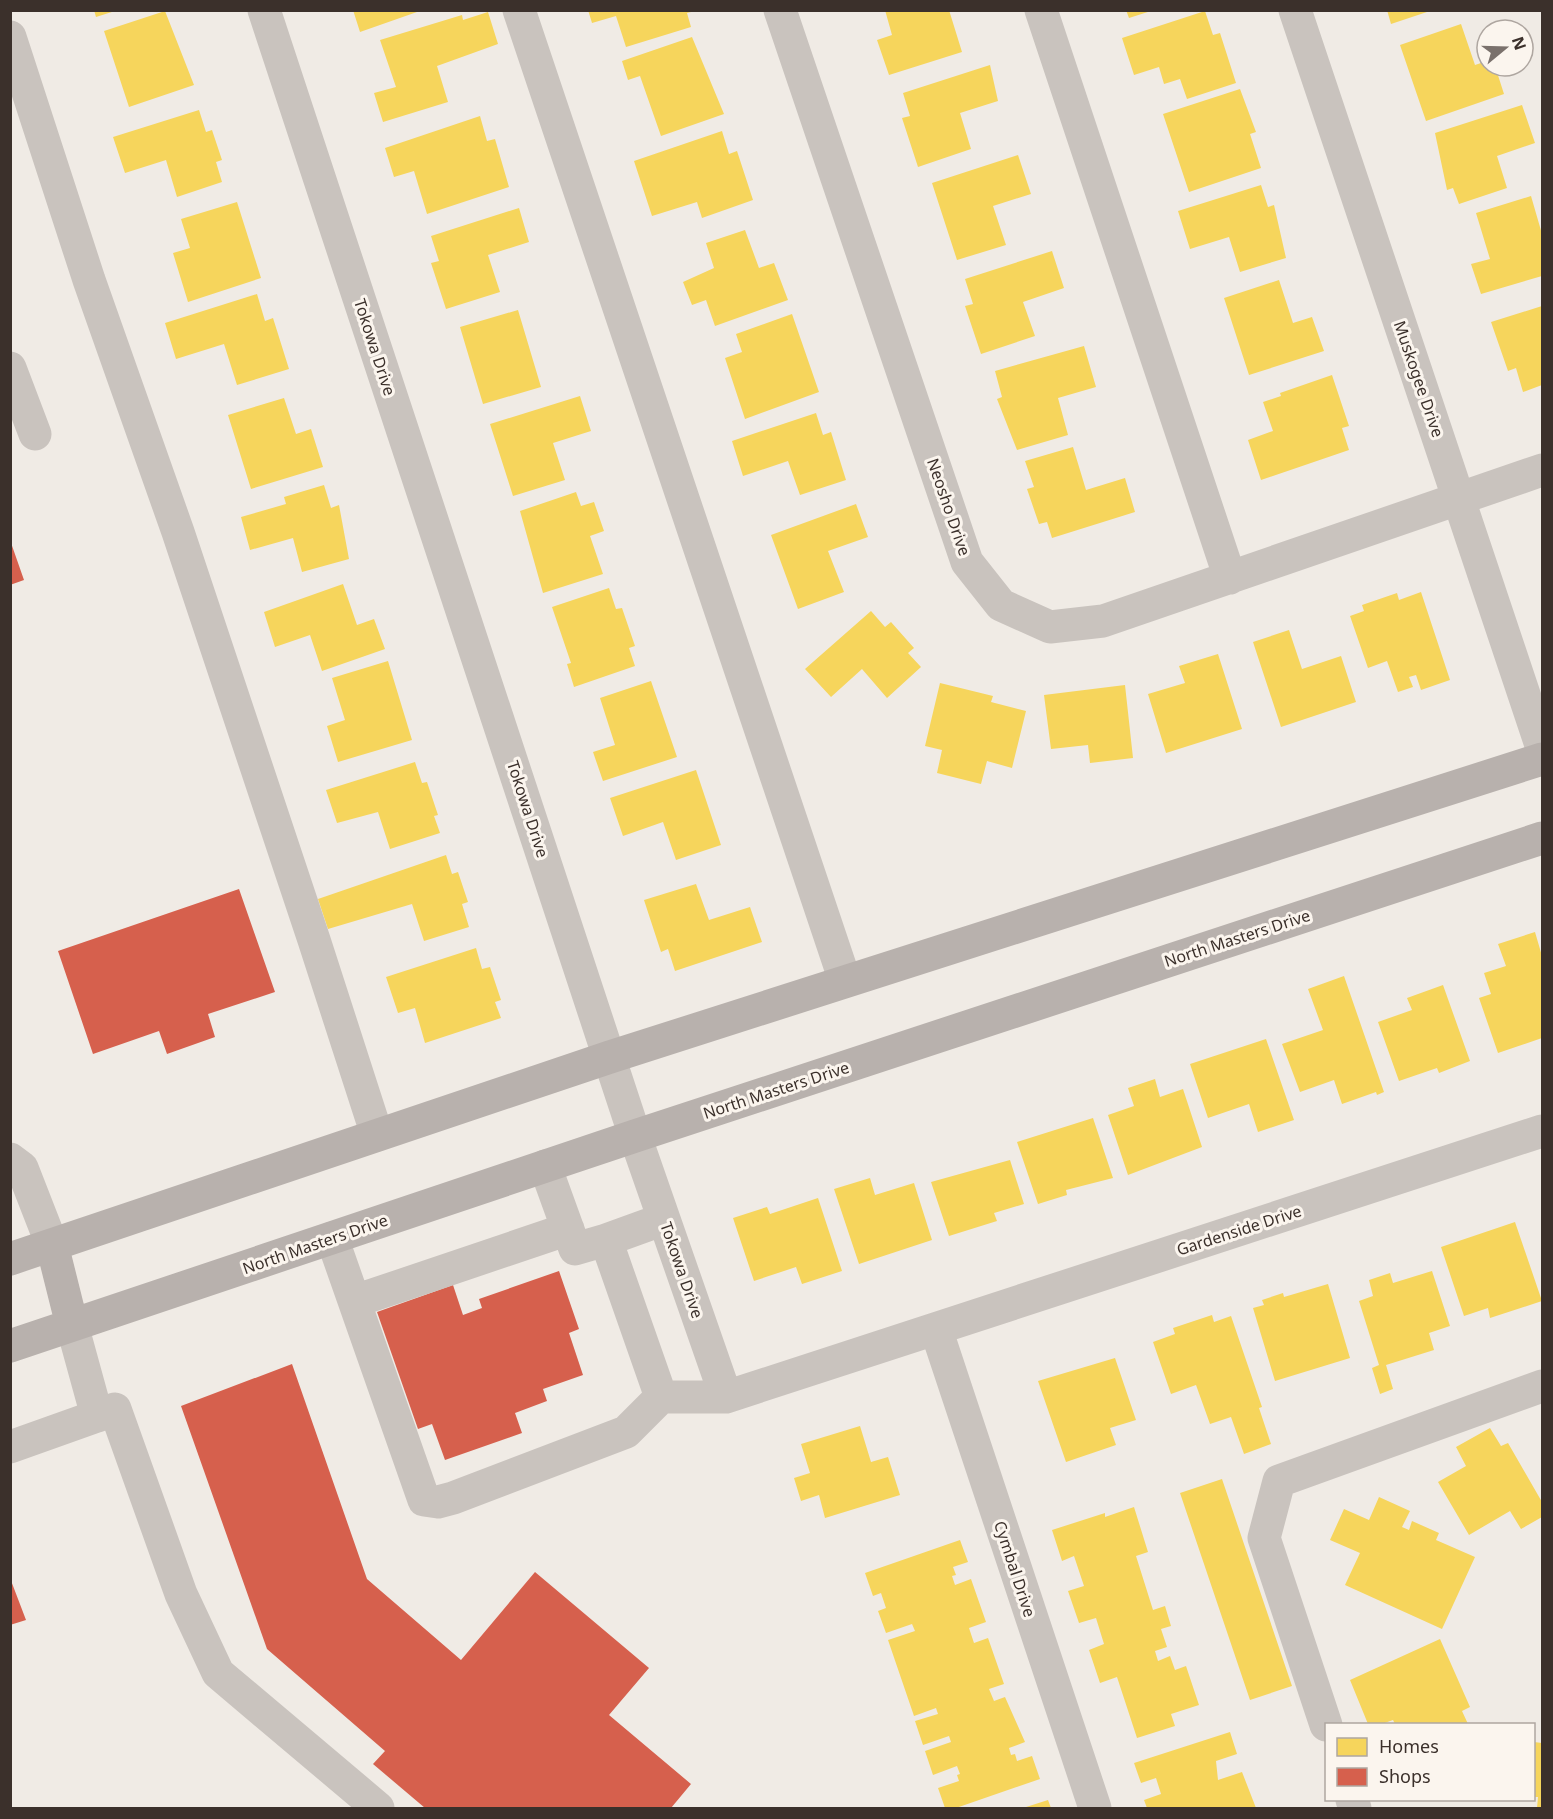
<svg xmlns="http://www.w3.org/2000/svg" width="1553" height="1819" viewBox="0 0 1553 1819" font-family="'Noto Sans',sans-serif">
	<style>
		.homes { fill: #f6d55c }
		.shops { fill: #d6604d }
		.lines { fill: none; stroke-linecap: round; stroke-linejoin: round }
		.minor { stroke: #c9c3be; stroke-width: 33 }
		.major { stroke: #b8b1ad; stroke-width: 33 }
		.labels { text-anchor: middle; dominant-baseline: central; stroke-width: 6; stroke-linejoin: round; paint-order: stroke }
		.street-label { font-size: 16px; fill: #3b302b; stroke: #fbf5ee }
	</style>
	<rect width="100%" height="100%" fill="#f0ebe5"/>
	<path class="homes" d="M94 10H115V11L96 17Z
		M353 10H416L417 12 360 32Z
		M588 10H695V11L687 13 691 27 626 47 616 16 592 23Z
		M885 10H949L962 52 889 75 877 40 892 35Z
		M1126 10H1151V11L1129 18Z
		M1387 10H1430V11L1391 24Z
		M165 11 194 85 129 107 104 31Z
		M1205 11 1213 35 1220 33 1236 83 1187 99 1180 79 1164 84 1159 67 1134 75 1122 38Z
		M488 12 498 44 437 66 448 102 383 122 374 93 396 87 380 40 462 15 463 20Z
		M1461 24 1475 65 1487 61V66H1495L1504 94 1426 121 1400 45Z
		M692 37 724 114 661 136 640 76 628 80 622 61Z
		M990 65 998 101 960 113 971 149 918 167 902 118 910 116 903 93Z
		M1240 89 1256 132 1250 134 1261 168 1189 192 1163 114Z
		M1522 105 1535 143 1497 156 1507 188 1459 204 1453 188 1447 190 1435 133Z
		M199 110 206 132 212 130 222 160 216 162 222 182 177 197 166 160 125 173 113 137Z
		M480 116 487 141 495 139 509 187 427 214 414 171 394 177 385 148Z
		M722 131 729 154 737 151 753 200 702 218 697 202 652 216 634 161Z
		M1018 155 1031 194 993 206 1006 245 957 260 932 183Z
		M1261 185 1268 207 1274 205 1286 258 1240 272 1229 237 1190 249 1178 211Z
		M1531 196 1542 234V276L1481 294 1471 264 1490 259 1476 213Z
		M237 202 261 278 188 302 173 253 190 248 181 219Z
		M519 208 529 242 488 255 500 292 446 309 431 263 439 261 431 236Z
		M745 230 759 268 774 263 788 300 715 326 706 300 692 305 683 282 714 268 706 243Z
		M1052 251 1064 288 1023 302 1035 336 981 354 965 306 973 304 965 279Z
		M1279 280 1293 323 1312 317 1324 351 1249 375 1224 298Z
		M257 294 265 321 273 318 289 369 237 385 224 344 176 359 165 323Z
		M1542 306V385L1523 392 1516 368 1508 371 1491 322Z
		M518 310 541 387 483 404 460 327Z
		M792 314 819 392 745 419 725 358 742 352 736 334Z
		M1084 346 1096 387 1058 398 1068 435 1017 450 997 399 1002 397 995 371Z
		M1332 375 1349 426 1342 428 1349 450 1261 480 1248 440 1273 431 1263 402 1281 396 1280 393Z
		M580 396 591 431 553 443 565 480 513 496 490 424Z
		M284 398 296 434 311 429 323 467 251 489 228 415Z
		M816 413 823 435 831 432 846 480 800 495 788 461 743 476 732 441Z
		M1073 447 1086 490 1125 478 1135 512 1052 538 1047 522 1039 524 1027 489 1034 487 1025 461Z
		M324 485 331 508 339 505 349 559 302 572 293 538 250 550 241 517 286 504 284 497Z
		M576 492 581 506 594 502 604 531 590 536 603 574 543 593 520 511Z
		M856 504 868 537 828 551 844 592 798 609 771 535Z
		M343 584 357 625 374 619 385 649 322 671 310 635 275 647 264 612Z
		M609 588 616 609 622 608 635 646 629 648 635 666 574 687 567 664 571 663 552 607Z
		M1421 592 1450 680 1421 690 1416 675 1409 677 1413 687 1398 692 1387 661 1368 668 1350 616 1364 611 1362 605 1397 593 1399 600Z
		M871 611 885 627 891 622 914 648 908 653 921 667 887 698 862 669 831 697 805 669Z
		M1289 630 1302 669 1341 656 1356 702 1281 727 1253 642Z
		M1218 654 1242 729 1166 753 1148 694 1185 683 1179 666Z
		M388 661 412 740 338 762 327 726 345 720 332 678Z
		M651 681 677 757 603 781 593 752 615 745 600 698Z
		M940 683 993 696 991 702 1026 711 1012 768 987 761 981 784 937 773 942 750 925 746Z
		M1125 685 1133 758 1090 763 1088 745 1051 749 1044 695Z
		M415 762 422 783 427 782 438 815 434 816 440 833 390 849 378 812 337 823 326 790Z
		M696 770 721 845 676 860 663 822 623 836 610 798Z
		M446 855 452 874 458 872 468 902 462 904 469 927 424 941 412 904 328 929 318 899Z
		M696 884 709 920 750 907 762 942 675 971 668 949 661 952 644 900Z
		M1535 932 1542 956V1038L1498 1053 1479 998 1491 994 1484 973 1506 966 1498 944Z
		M476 948 482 969 490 967 501 1000 495 1002 501 1018 425 1043 415 1008 398 1013 386 977Z
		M1344 976 1384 1092 1377 1095 1376 1092 1342 1104 1334 1080 1300 1092 1282 1044 1323 1030 1308 989Z
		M1443 985 1470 1061 1439 1073 1437 1068 1399 1081 1378 1022 1412 1010 1407 998Z
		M1266 1039 1294 1120 1258 1132 1249 1104 1208 1118 1190 1064Z
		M1155 1079 1160 1097 1183 1089 1202 1147 1128 1175 1108 1115 1134 1106 1128 1088Z
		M1093 1118 1113 1178 1066 1190 1067 1195 1038 1204 1017 1142Z
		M1010 1160 1024 1204 994 1213 997 1221 949 1236 931 1182Z
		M870 1178 875 1195 914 1183 932 1240 859 1264 834 1189Z
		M818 1198 842 1271 802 1284 796 1267 754 1281 733 1218 767 1207 770 1214Z
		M1515 1222 1542 1301 1490 1318 1488 1308 1464 1316 1441 1247Z
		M1432 1271 1450 1326 1429 1333 1434 1350 1386 1365 1393 1389 1380 1394 1372 1368 1379 1365 1359 1301 1373 1296 1369 1280 1390 1273 1393 1283Z
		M1328 1284 1350 1358 1275 1381 1253 1308 1264 1305 1262 1300 1283 1293 1284 1297Z
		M1212 1315 1214 1322 1231 1316 1262 1407 1259 1408 1271 1444 1244 1454 1231 1417 1210 1424 1196 1385 1171 1394 1153 1342 1175 1334 1173 1328Z
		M1115 1358 1136 1420 1110 1428 1116 1445 1066 1462 1038 1381Z
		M860 1426 871 1462 888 1457 900 1495 825 1518 819 1495 801 1501 794 1478 810 1473 801 1444Z
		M1490 1428 1501 1446 1508 1443 1542 1502V1517L1521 1529 1510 1511 1469 1535 1438 1482 1466 1466 1456 1447Z
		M1222 1479 1292 1686 1250 1700 1180 1493Z
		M1379 1497 1410 1511 1402 1527 1409 1530 1412 1521 1439 1533 1436 1540 1475 1557 1442 1629 1345 1585 1360 1553 1330 1540 1344 1509 1369 1520Z
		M1134 1507 1148 1552 1136 1556 1153 1610 1165 1606 1171 1626 1161 1629 1167 1647 1155 1651 1158 1661 1170 1656 1175 1670 1186 1666 1199 1705 1171 1714 1175 1726 1137 1738 1117 1677 1100 1683 1089 1650 1104 1644 1096 1618 1079 1623 1068 1591 1084 1586 1074 1556 1062 1561 1052 1530 1105 1513V1517Z
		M960 1540 968 1562 953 1567 956 1575 952 1576 955 1585 971 1579 986 1622 969 1628 974 1643 988 1638 1004 1684 989 1689 994 1701 1005 1697 1025 1742 1009 1748 1011 1755 1015 1754 1017 1761 1032 1756 1040 1779 956 1808H945L938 1788 959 1781 957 1775 960 1774 957 1766 933 1775 925 1751 951 1742 949 1736 923 1745 915 1721 938 1714 936 1708 914 1716 888 1640 915 1631 912 1624 886 1633 878 1611 886 1608 881 1593 873 1596 865 1573Z
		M1440 1639 1470 1707 1462 1711 1468 1724H1395L1393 1720 1382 1724H1368L1350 1680Z
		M1230 1732 1237 1754 1216 1761 1218 1780 1242 1772 1256 1808H1147L1144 1800 1161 1794 1156 1778 1141 1783 1134 1763Z
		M1534 1742 1542 1743V1808H1537L1538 1797H1534Z
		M1048 1800 1051 1808H1023Z"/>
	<path class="shops" d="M10 540 24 580 10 585Z
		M239 889 275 992 208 1014 215 1037 167 1054 159 1031 93 1054 58 951Z
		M559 1271 579 1329 569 1333 583 1375 543 1389 547 1401 515 1413 522 1433 445 1460 432 1424 418 1429 377 1312 453 1285 463 1315 482 1308 479 1299Z
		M292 1364 367 1579 461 1660 535 1572 649 1668 609 1715 691 1784 671 1808H425L373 1764 385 1751 267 1649 181 1406Z
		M10 1578 26 1620 10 1625Z"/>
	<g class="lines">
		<path class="minor" d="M264 10 635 1136 726 1397 1542 1131
			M519 10 845 981
			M780 10 967 562 1001 605 1050 627 1103 621 1542 470
			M1041 10 1230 578
			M1295 10 1542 748
			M10 37 89 280 178 532 314 940 377 1135
			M10 368 35 434
			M10 1159 22 1168 52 1245
			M545 1166 575 1249 606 1240 661 1397
			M332 1238 424 1500 438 1502 453 1498 626 1432 661 1397H726
			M606 1240 664 1219
			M355 1301 568 1229
			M72 1325 97 1416 115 1409 181 1594 218 1673 378 1808
			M936 1329 1095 1808
			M10 1447 97 1416
			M1326 1725 1264 1538 1279 1481 1542 1386
			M1352 1800 1355 1808"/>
		<path class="major" d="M52 1245 72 1325
			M10 1259 610 1057 1542 759
			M10 1346 635 1136 1542 838"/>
	</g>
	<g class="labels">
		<g class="street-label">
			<text transform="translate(375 347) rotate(72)">Tokowa Drive</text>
			<text transform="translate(1419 379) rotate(71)">Muskogee Drive</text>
			<text transform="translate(949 507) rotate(71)">Neosho Drive</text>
			<text transform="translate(528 809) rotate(72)">Tokowa Drive</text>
			<text transform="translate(1237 938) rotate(-18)">North Masters Drive</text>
			<text transform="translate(776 1090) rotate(-18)">North Masters Drive</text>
			<text transform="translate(1239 1230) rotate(-18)">Gardenside Drive</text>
			<text transform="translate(315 1244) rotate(-19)">North Masters Drive</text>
			<text transform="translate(682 1270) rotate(71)">Tokowa Drive</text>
			<text transform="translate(1015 1569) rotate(72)">Cymbal Drive</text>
		</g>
	</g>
	<rect width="1553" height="1819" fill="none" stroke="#3b302b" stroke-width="24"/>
	<rect x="1325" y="1723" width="210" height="78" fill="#fbf5ee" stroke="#aea6a0" stroke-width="1.5"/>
	<rect x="1337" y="1738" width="30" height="18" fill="#f6d55c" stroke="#aea6a0" stroke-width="1.5"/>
	<text x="1379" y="1753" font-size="18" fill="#3b302b">Homes</text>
	<rect x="1337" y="1768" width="30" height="18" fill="#d6604d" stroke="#aea6a0" stroke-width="1.5"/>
	<text x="1379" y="1783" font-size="18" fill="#3b302b">Shops</text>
	<g transform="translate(1505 48) rotate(71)"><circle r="28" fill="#fbf5ee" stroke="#aea6a0" stroke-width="1.5"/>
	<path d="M0-4.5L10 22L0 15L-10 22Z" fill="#7a716c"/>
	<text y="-9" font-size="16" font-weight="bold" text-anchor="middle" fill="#3b302b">N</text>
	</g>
</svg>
